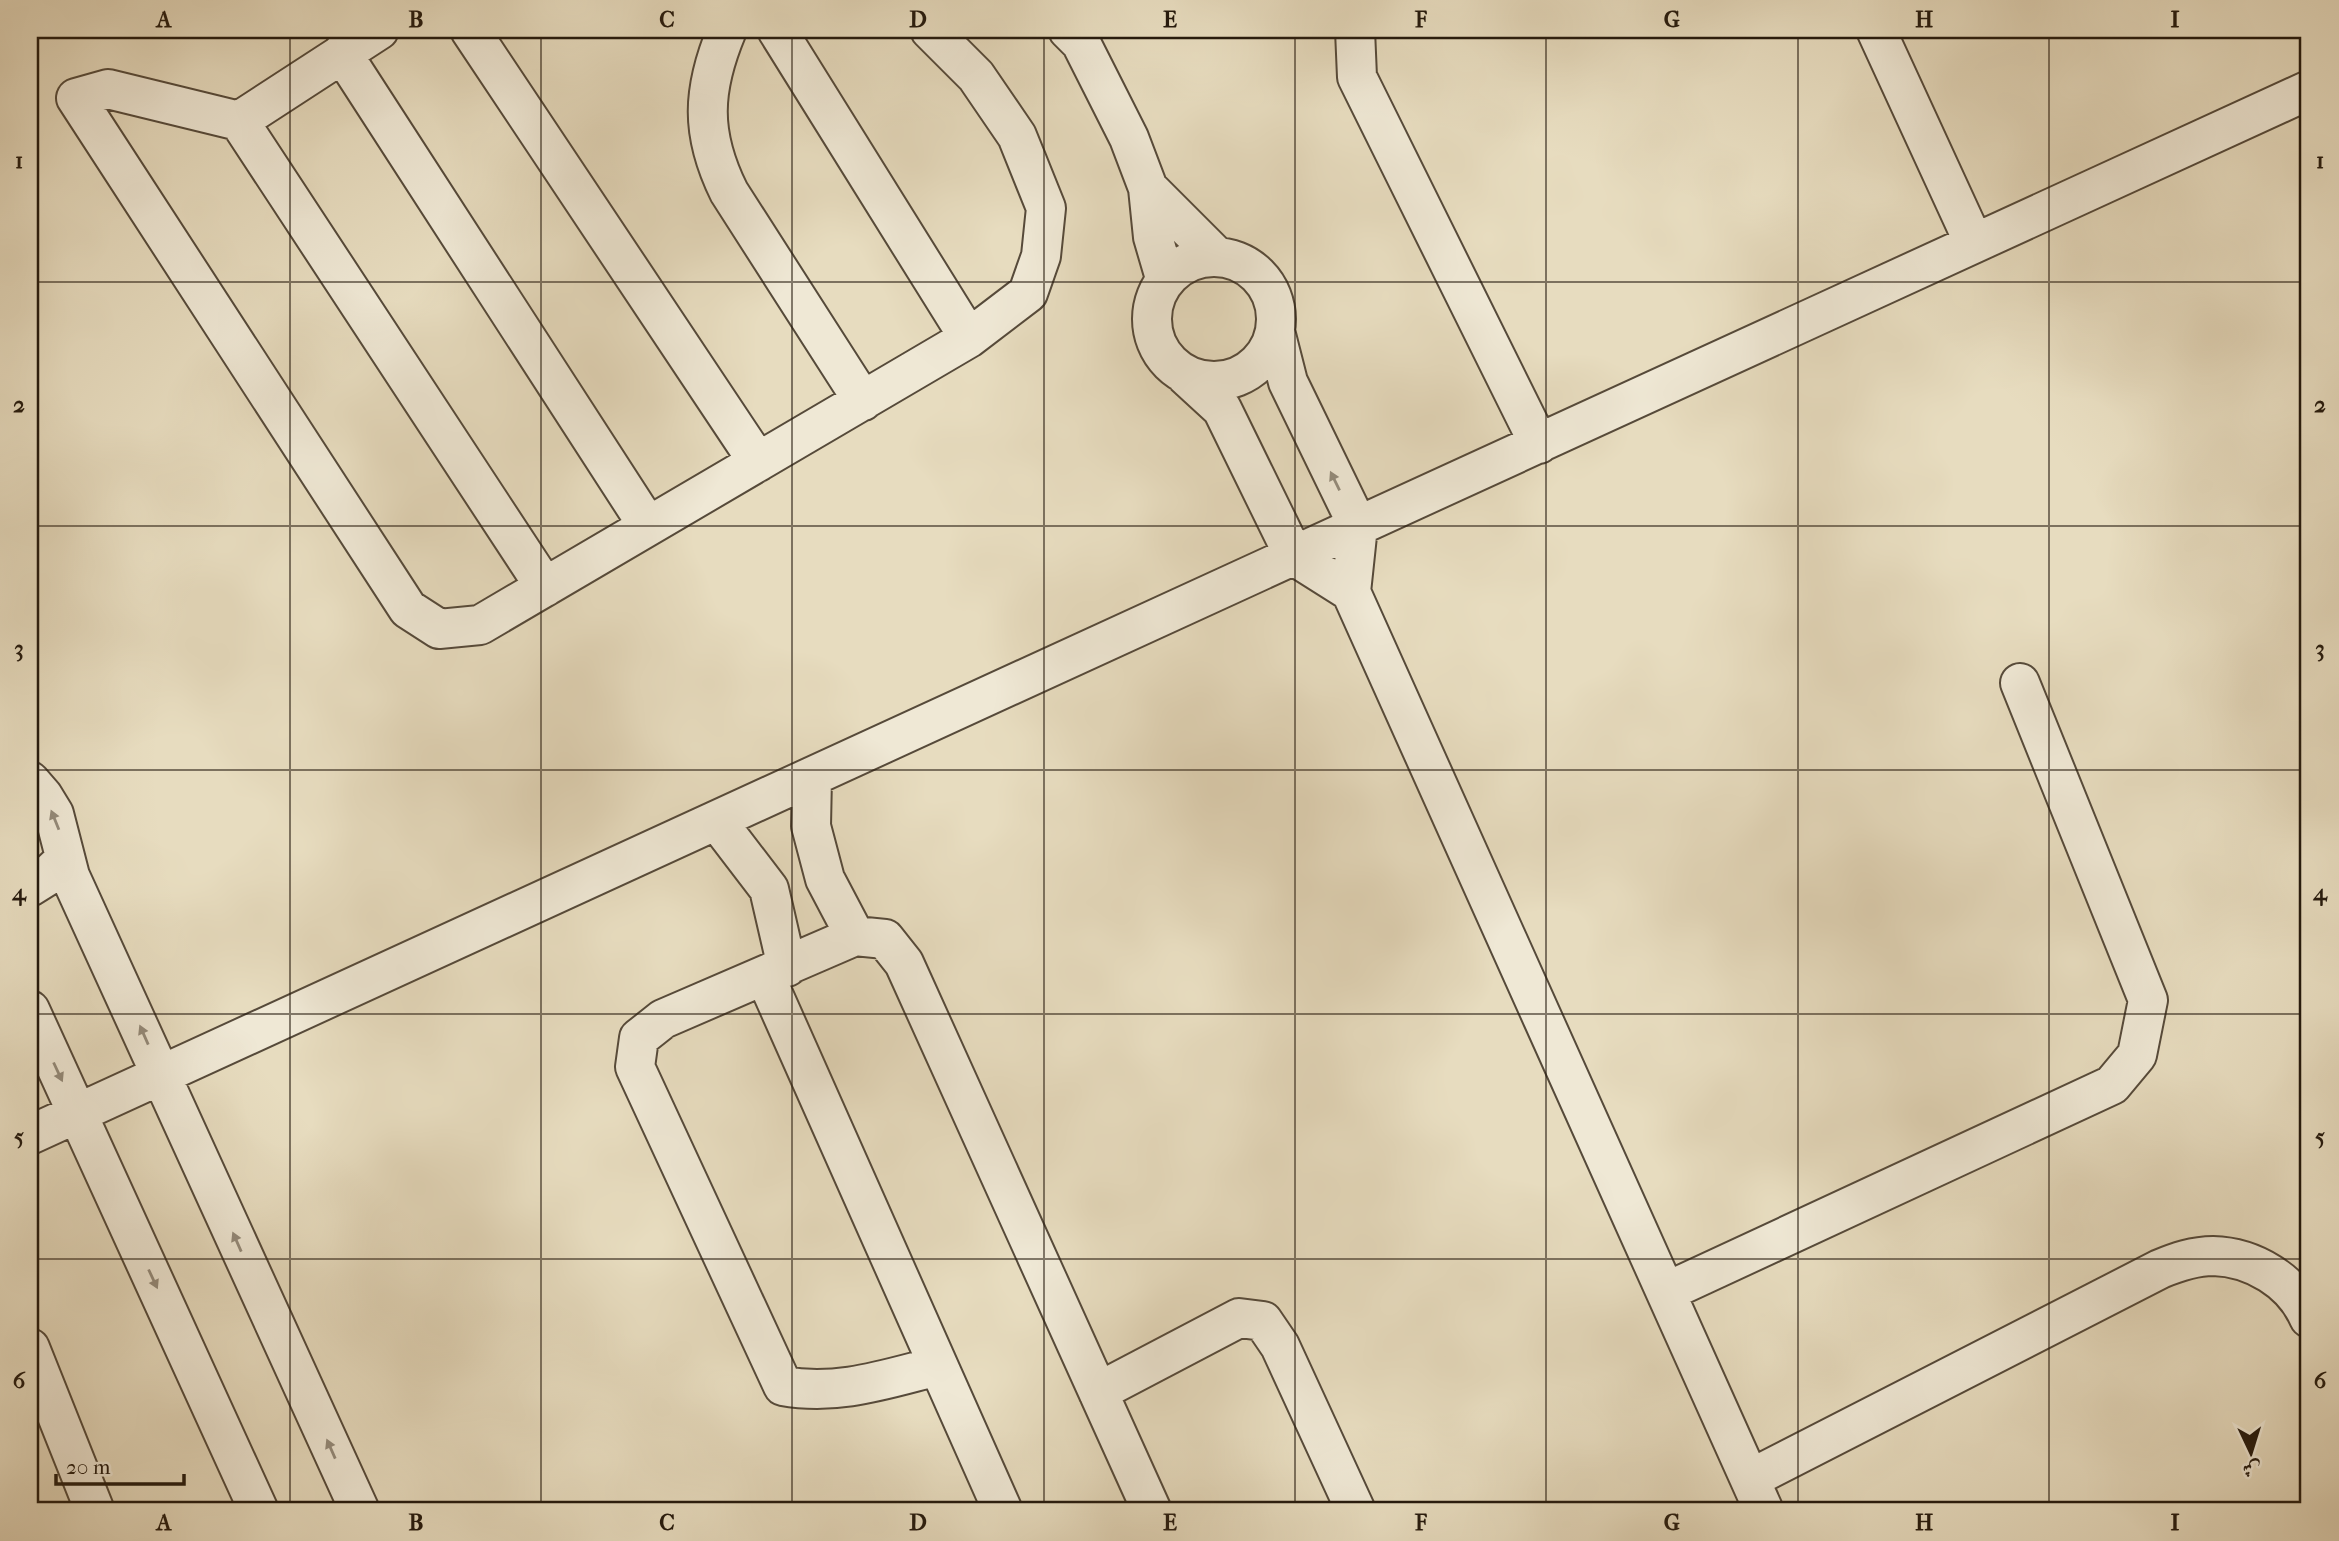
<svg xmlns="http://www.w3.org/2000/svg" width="2339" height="1541" viewBox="0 0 2339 1541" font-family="'IM FELL French Canon',Amiri,serif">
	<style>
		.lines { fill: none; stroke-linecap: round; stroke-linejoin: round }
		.minor-casing { stroke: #564a3a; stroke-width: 42 }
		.minor { stroke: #efe8d5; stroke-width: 38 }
		.oneway { fill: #948b7b }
		.grid { fill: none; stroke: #251a0e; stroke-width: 2; stroke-opacity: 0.55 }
		.neatline { fill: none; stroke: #251a0e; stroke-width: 2.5 }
		.grid-label { font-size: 23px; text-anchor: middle; font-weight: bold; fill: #251a0e }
	</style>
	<rect width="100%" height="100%" fill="#e7dcbf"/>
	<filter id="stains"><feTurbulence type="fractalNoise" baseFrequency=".00286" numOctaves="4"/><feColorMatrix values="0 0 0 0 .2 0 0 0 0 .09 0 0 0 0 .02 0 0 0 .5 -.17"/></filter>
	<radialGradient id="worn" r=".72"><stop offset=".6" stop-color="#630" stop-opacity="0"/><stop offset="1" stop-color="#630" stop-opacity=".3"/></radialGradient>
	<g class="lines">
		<g class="minor-casing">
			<path id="minor" d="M470 30 758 462
				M727 30C702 90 700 133 729 192L863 401
				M777 30 969 338
				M1068 30 1081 43 1129 138 1148 188 1153 237 1165 278
				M1355 30 1357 77 1539 444
				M1876 30 1974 243
				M342 53 648 526
				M239 121 379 30
				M1148 188 1216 256
				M1152 319a62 62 0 1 1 124 0a62 62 0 1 1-124 0Z
				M1276 335 1288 382 1358 526 1351 592 1764 1511
				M1185 375 1222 409 1294 556 1351 592
				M545 587 239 121 108 89 76 98 408 609 439 629 480 625 969 338 1028 293 1041 256 1046 208 1017 136 976 76 930 30
				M812 777 811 826 825 879 855 936
				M30 781 43 796 54 814 70 876 360 1511
				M717 821 769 889 787 967
				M30 887 46 877 64 860
				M765 976 1003 1511
				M30 1010 259 1511
				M30 1135 2309 90
				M1666 1292 2112 1085 2137 1055 2148 1000 2020 683
				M30 1348 95 1511
				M938 1366C886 1379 838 1396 783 1386L635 1067 639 1038 663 1019 855 936 885 939 904 963 1152 1511
				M1098 1392 1239 1318 1263 1321 1280 1346 1356 1511
				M1750 1479 2160 1269C2177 1262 2194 1256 2213 1256 2253 1257 2293 1281 2309 1318"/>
		</g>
		<use href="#minor" class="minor"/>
	</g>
	<defs><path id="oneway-solid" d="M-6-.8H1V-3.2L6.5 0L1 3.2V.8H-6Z" transform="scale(1.75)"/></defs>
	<g class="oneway">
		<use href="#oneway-solid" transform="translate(1335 481) rotate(-116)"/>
		<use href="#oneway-solid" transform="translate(55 820) rotate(-112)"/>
		<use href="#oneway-solid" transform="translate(144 1035) rotate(-114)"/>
		<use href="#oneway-solid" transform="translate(58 1072) rotate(65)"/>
		<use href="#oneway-solid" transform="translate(237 1242) rotate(-114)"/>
		<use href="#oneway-solid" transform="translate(153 1279) rotate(65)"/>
		<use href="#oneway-solid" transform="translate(331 1449) rotate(-114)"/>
	</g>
	<path class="grid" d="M290 30V1511M541 30V1511M792 30V1511M1044 30V1511M1295 30V1511M1546 30V1511M1798 30V1511M2049 30V1511M30 282H2309M30 526H2309M30 770H2309M30 1014H2309M30 1259H2309"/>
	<rect width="2339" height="1541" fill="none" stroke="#e7dcbf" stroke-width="77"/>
	<g transform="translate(2251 1453) rotate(176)" stroke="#efe8d5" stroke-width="5" paint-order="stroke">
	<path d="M0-5L12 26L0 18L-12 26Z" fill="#251a0e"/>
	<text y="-10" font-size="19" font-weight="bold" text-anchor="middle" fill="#251a0e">ش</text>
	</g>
	<path d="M56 1474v10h128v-10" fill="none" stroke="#251a0e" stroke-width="3.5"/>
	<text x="66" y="1474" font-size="21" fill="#251a0e" stroke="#efe8d5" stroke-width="5" paint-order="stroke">20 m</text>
	<rect x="38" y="38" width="2262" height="1464" class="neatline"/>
	<g class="grid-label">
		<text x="164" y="27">A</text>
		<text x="416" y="27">B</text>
		<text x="667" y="27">C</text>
		<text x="918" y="27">D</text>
		<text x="1170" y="27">E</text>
		<text x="1421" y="27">F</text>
		<text x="1672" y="27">G</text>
		<text x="1924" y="27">H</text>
		<text x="2175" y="27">I</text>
		<text x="19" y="168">1</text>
		<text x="2320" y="168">1</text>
		<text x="19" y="412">2</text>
		<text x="2320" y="412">2</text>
		<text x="19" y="656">3</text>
		<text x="2320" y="656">3</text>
		<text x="19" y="900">4</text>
		<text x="2320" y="900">4</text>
		<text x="19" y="1144">5</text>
		<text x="2320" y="1144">5</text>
		<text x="19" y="1388">6</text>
		<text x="2320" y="1388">6</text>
		<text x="164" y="1530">A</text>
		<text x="416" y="1530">B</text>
		<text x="667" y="1530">C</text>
		<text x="918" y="1530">D</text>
		<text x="1170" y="1530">E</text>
		<text x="1421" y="1530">F</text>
		<text x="1672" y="1530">G</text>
		<text x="1924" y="1530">H</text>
		<text x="2175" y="1530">I</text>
	</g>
	<rect width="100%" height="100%" filter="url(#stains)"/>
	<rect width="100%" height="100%" fill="url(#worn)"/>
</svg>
